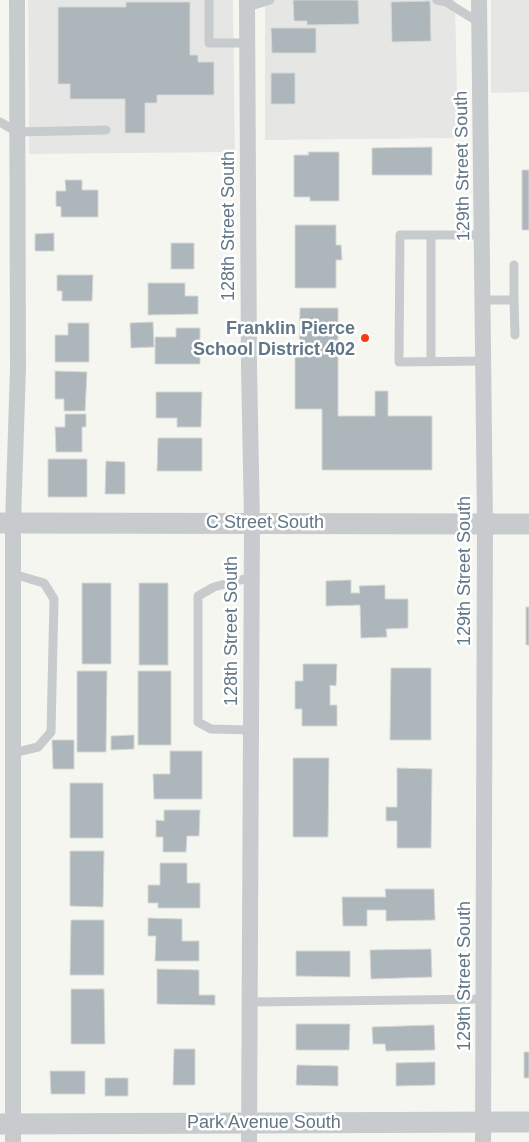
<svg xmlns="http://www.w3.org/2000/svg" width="529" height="1142" viewBox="0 0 529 1142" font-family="Helvetica,sans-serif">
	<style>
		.built { fill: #e6e7e5 }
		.building { fill: #acb6bb; stroke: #d7d7d4 }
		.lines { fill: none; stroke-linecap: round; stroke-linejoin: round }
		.service { stroke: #c8cbce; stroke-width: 9 }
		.minor { stroke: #c8cbce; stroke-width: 16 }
		.tertiary { stroke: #c8cbce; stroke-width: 21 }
		.poi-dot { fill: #f53c12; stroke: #fff; stroke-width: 2 }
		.labels { text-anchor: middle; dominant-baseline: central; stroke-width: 5; stroke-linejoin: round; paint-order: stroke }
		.street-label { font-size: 18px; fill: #617786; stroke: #fff }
		.poi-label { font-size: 18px; font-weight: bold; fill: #617786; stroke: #fff; text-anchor: end }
	</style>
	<rect width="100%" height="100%" fill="#f6f6f1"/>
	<path class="built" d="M28 0H233L235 152 29 154Z
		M265 0H455L458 138 265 140Z
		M491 0H529V92L491 93Z"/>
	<path class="building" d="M293 0H358L359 24 307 25V21H294Z
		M430 1 431 41 392 42 391 2Z
		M126 2H190V55H198V62H214V95H157V103H145V133H125V99H70V84H58V7H126Z
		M271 28H316V53H272Z
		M271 73H295V104H271Z
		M432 147V175H372V148Z
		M308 152H339V201H310V197H294V155H309Z
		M522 170H529V230H522Z
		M65 180H82V190H98V217H61V207L56 206V191H66Z
		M295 225H336V245H341L342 260H336V288H295Z
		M54 233V251H35V234Z
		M171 243H194V269H171Z
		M57 275H93L92 301H62V291H57Z
		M148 283H185V296H198V314L148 315Z
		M300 308H338V416H375V391H388V416H432V470H322V409H295V357H299Z
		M153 322 154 347 131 348 130 323Z
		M68 323H89V362H55V335H68Z
		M176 328H200V364H155V337H176Z
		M55 371 87 372 85 411H64V399H55Z
		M156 392H202L201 427H177V418H156Z
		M65 414H86V427H82V452H56L55 427H65Z
		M158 438H202V471H157Z
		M48 459H87V497H48Z
		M106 461 125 462V494H105Z
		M351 580V593H360L359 586 385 585V599H408V628L386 629 387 637 361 638 360 605 326 606V581Z
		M82 583H111V664H82Z
		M139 583H168V665H139Z
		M526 607H529V645H526Z
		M303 664H337L336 686 330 685V705H337V726H302V709H295V681H303Z
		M391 668H431V740H390Z
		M77 671H107L106 752H77Z
		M138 671H171V745H138Z
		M134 735V749L111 750V736Z
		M52 740H74V769H53Z
		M170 751H202V799H154L153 774H170Z
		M293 758H329L328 837H293Z
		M397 768 432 769 431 848H397V821H386V807H397Z
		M70 783H103V838H70Z
		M164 810H200L199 836H187L186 852H163V837H156V820L164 821Z
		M70 851H104L103 907 70 906Z
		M160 863H187V883H200V908H158V903H148V885H160Z
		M385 889H434L435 920 386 921V910H367V926H343L342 897H386Z
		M148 918 182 919V941H199V961H155L156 936H148Z
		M71 920H104V975H70Z
		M431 949 432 977 371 979 370 950Z
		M296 951H350V977L296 976Z
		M157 969 199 970V995H215V1005L157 1004Z
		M71 989H104L105 1044H71Z
		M296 1024H350L349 1050H296Z
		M434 1025 435 1050 386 1051 385 1044H373L372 1027Z
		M174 1049H195V1085H173Z
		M524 1052H529V1078H524Z
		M435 1062V1085L396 1086V1063Z
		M297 1065 338 1066V1086L296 1085Z
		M50 1071H85V1094H51Z
		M105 1078H128V1096H105Z"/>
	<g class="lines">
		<path class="service" d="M209 0V43H248
			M437 0 446 2 480 23
			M248 7 270 0
			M0 122 17 132 106 130
			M483 235H400L399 362 484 361
			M514 265V300
			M483 300H514L515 335
			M431 362V235
			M251 730 211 729 198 722V596L214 587 252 577
			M13 753 38 747 51 732 54 599 44 583 13 574
			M250 1002 484 999"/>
		<path class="minor" d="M247 0 249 366 252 522 249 1142
			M479 0 485 524 483 1142
			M13 1142V523L18 368 17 0"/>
		<path class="tertiary" d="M0 523 529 524
			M0 1124 529 1122"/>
	</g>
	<circle class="poi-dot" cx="365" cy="338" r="5"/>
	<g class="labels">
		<g class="street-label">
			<text transform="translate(462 166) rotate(-91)">129th Street South</text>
			<text transform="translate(228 226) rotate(-90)">128th Street South</text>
			<text x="265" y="522">C Street South</text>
			<text transform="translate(464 571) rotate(-90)">129th Street South</text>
			<text transform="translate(231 631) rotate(-90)">128th Street South</text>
			<text transform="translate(464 976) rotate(-90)">129th Street South</text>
			<text x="264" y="1122">Park Avenue South</text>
		</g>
		<g class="poi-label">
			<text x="355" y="328">Franklin Pierce<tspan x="355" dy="21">School District 402</tspan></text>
		</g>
	</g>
</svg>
